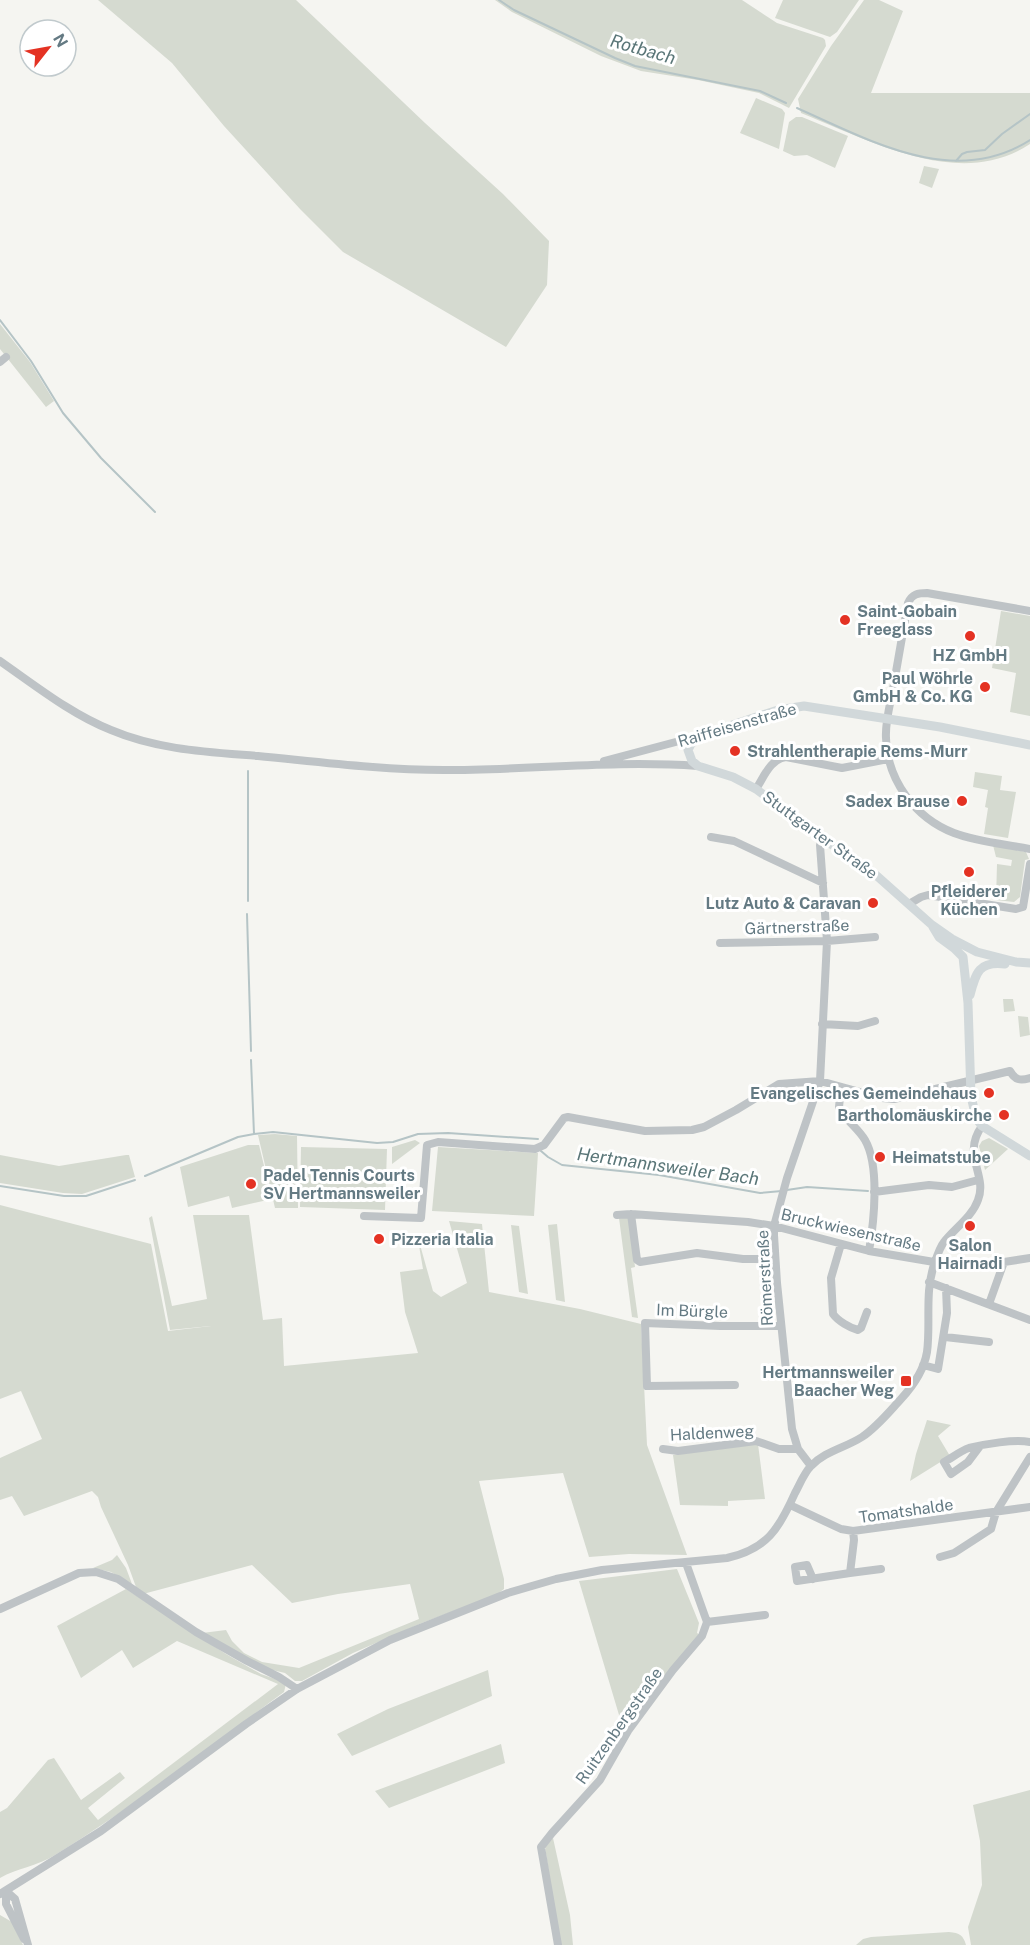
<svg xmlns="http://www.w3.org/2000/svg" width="1030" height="1945" viewBox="0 0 1030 1945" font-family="'Public Sans',sans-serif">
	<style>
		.green { fill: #d5dad0 }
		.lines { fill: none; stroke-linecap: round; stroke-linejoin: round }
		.stream { stroke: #b5c4c6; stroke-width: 2 }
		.minor { stroke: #bec3c6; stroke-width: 8 }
		.major { stroke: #d1d8da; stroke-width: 9 }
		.poi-dot { fill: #e43223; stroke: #fff; stroke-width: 2 }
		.labels { text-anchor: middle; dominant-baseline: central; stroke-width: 6; stroke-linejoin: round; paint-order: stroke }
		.poi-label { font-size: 16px; font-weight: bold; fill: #647a83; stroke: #fff; text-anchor: end }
		.street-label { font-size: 16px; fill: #647a83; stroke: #fff }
		.water-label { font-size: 18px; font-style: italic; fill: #5a7678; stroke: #fff }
	</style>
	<rect width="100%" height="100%" fill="#f5f5f1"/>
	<path class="green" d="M98 0H296L425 123 503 194 549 241 547 285 506 347 343 252 300 209 224 126 172 63Z
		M495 0H742L777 23 823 38 825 40 826 46 789 108 759 93 698 80 641 71 601 56 512 12Z
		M783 0H859L837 32 830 37 775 18Z
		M864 0H879L903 11 871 93H1030V144C960 191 869 140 801 113L798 99 831 46Z
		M756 98 782 109 785 113 779 149 740 133Z
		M796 117H802L848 136 835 168 807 155 794 156 783 151 789 122Z
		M924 166 939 169 932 188 919 183Z
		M0 324 30 362 54 401 46 407 0 349Z
		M1001 611 1030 616V716L1010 712 1016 673 992 668Z
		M975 772 1002 776 1000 790 1016 792 1008 838 984 834 988 808 985 807 988 790 973 787Z
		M993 845 1026 852 1029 859 1025 860 1020 897 1014 902 996 900 997 864 1011 866 1012 860 996 857Z
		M1003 999H1013L1015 1011 1004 1012Z
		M1018 1016 1028 1017 1030 1035 1020 1037Z
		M275 1134 297 1136 298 1208H275L258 1135Z
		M989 1138 1008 1149 985 1170 979 1146 982 1141Z
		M415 1140 420 1143 392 1164V1147Z
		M248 1145H259L272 1199 232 1208 229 1196 188 1207 180 1167Z
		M301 1147 387 1149 385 1210 300 1207Z
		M438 1147 538 1153 534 1216 432 1211Z
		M0 1155 59 1166 126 1155H129L135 1177 82 1194 63 1193 0 1183Z
		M0 1205 151 1244 168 1331 211 1326 170 1330 149 1218 152 1216 172 1306 207 1299 193 1215H249L263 1320 282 1318 284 1366 418 1353 405 1312 400 1272 423 1269 417 1234 433 1291 441 1297 467 1283 449 1221 482 1224 489 1292 580 1309 641 1324 647 1445 687 1555 629 1554 589 1557 563 1473 479 1481 504 1579V1589L496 1595 422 1623 353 1653 302 1681H295L285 1673 264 1668 202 1633 226 1630 232 1641 244 1653 262 1662 299 1668 419 1619 410 1584 338 1594 292 1603 252 1565 143 1594 136 1587 128 1565 101 1507 98 1497 92 1491 24 1516 12 1496 0 1500V1458L42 1439 21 1391 0 1399Z
		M619 1218H629L635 1267 631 1268 638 1318 632 1317Z
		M557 1224 565 1302 556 1300 548 1225Z
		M511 1225 519 1226 528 1294 519 1292Z
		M927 1420 951 1425 938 1436 950 1456 910 1481 916 1454Z
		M758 1444 765 1499 728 1501V1506L680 1505 673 1455Z
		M117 1555 126 1568 132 1584 111 1572 93 1568 112 1560Z
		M677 1569 699 1623 697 1633 702 1636 625 1735 579 1581Z
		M126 1589 226 1654 261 1674 281 1681 286 1684 284 1692C209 1747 135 1806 55 1855 38 1866 17 1868 0 1878V1812L7 1808 48 1760 54 1758 81 1800 120 1772 125 1778 88 1808 98 1820 278 1684 177 1641 133 1668 122 1650 81 1678 57 1626Z
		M488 1670 492 1696 352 1756 337 1734 388 1709Z
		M501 1744 505 1763 389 1808 375 1791Z
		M1030 1790V1945H971L968 1927 982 1885 980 1841 973 1805Z
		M553 1838 570 1915 573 1945H560L545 1847Z
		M0 1915 12 1922 23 1945H0Z
		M949 1932C960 1933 963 1935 966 1945H856L863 1939 871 1937Z"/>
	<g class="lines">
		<path class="stream" d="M499 0 514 10 615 58 635 66 760 91 786 103
			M797 108C869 140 954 189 1030 140
			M956 161 962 154 967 152 985 150 1002 134 1030 114
			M0 320 31 361 63 413 101 458 155 512
			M248 901V771
			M247 914 251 1051
			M251 1060 254 1134
			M541 1151 548 1157 562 1165 659 1175 760 1193 782 1191
			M145 1176 238 1137 254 1134 273 1132 377 1143 393 1142 418 1134 448 1133 538 1139
			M0 1186 64 1196H86L135 1180
			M787 1190 807 1187 868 1191"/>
		<path class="minor" d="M0 362 6 357
			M1030 611 927 593C918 593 912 594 908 603 903 632 898 660 893 689 890 705 885 722 886 738 887 780 915 818 954 833 978 842 1005 844 1030 849
			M0 661C36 686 71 714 111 730 158 750 209 752 258 756 320 762 382 770 444 770 529 770 613 760 698 766
			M604 761 702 735
			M756 789C764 777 770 759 786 757L842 768 888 759
			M711 837 734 841 823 883
			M909 904 921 897 928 895 1016 909 1023 907 1030 864
			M720 943 827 941 875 937
			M822 1024 858 1026 875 1021
			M841 1088 839 1107C845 1120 858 1128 865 1140 880 1166 874 1222 869 1251
			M874 1192 929 1185 952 1187 978 1180
			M631 1214 637 1260 640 1262 697 1253 743 1259H774
			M617 1215 631 1214 748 1222 774 1226 869 1251 934 1262
			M364 1216 421 1218 427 1145 438 1142 535 1149 544 1145 564 1118 568 1117 645 1131 692 1130 704 1127 736 1110 779 1084 820 1081 882 1098 894 1099 1010 1071C1015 1080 1020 1081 1030 1078
			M841 1244 831 1278 833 1314C838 1321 850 1328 858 1330L861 1328 867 1312
			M929 1282 1030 1320
			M989 1304 1004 1262 1030 1258
			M945 1337 989 1342
			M923 1365 938 1369 947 1313 946 1288
			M735 1385 647 1386 645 1323 720 1326H781
			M980 1446 968 1462 951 1474 944 1462C952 1458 960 1451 969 1448 985 1444 1014 1439 1030 1442
			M663 1449 678 1451 756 1441 779 1449H798
			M811 1466 798 1449 792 1429 777 1283 774 1235V1226L787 1178 820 1081 827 941 820 845 824 840
			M790 1505 841 1529 853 1531 1030 1507
			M940 1557 954 1553 991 1529 996 1512 1030 1457
			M686 1563 707 1622
			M850 1573 881 1569
			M813 1579 807 1565 795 1567 797 1581 850 1573 854 1540 853 1531
			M0 1609 79 1573 96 1572 118 1579 196 1632 247 1661 279 1677 297 1689
			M707 1622 765 1615
			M6 1891 15 1899 28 1945
			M6 1891V1904L24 1939
			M0 1894 101 1831 246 1724 297 1689 390 1640 508 1593 556 1579 602 1570 727 1558C767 1549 779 1529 795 1493 800 1484 804 1473 811 1466 825 1451 845 1448 862 1437 877 1427 889 1412 901 1399 913 1386 924 1370 927 1352 931 1322 924 1292 935 1262 937 1256 940 1247 944 1242 955 1228 972 1217 978 1200 988 1175 961 1155 982 1126
			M558 1945 541 1847 552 1833 600 1780 628 1731 673 1670 702 1636 707 1622"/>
		<path class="major" d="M1030 745 940 727 804 706 778 710 702 735 691 744 688 750 692 761 698 766 733 777 756 789 824 840 848 854 877 876 932 925 952 939 977 952 1016 962 1030 963
			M933 927 939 937 954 948 963 957 968 1003 971 1096 976 1118 982 1126 1030 1156
			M970 995C976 972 979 961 1005 964"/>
	</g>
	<g class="poi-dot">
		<circle cx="845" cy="620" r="6"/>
		<circle cx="970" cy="636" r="6"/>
		<circle cx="985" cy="687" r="6"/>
		<circle cx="735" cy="751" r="6"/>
		<circle cx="962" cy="801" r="6"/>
		<circle cx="969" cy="872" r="6"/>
		<circle cx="873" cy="903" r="6"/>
		<circle cx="989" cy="1093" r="6"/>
		<circle cx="1004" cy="1115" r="6"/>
		<circle cx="880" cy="1157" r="6"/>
		<circle cx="251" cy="1184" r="6"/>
		<circle cx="970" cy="1226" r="6"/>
		<circle cx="379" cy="1239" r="6"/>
		<rect x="900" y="1375" width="12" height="12" rx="3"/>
	</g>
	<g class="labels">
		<g class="poi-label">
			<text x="857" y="611" text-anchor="start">Saint-Gobain<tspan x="857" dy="18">Freeglass</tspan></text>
			<text x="970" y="655" text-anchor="middle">HZ GmbH</text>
			<text x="973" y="678">Paul Wöhrle<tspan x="973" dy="18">GmbH &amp; Co. KG</tspan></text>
			<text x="747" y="751" text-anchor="start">Strahlentherapie Rems-Murr</text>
			<text x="950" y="801">Sadex Brause</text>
			<text x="969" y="891" text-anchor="middle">Pfleiderer<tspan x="969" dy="18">Küchen</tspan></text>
			<text x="861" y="903">Lutz Auto &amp; Caravan</text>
			<text x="977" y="1093">Evangelisches Gemeindehaus</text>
			<text x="992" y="1115">Bartholomäuskirche</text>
			<text x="892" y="1157" text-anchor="start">Heimatstube</text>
			<text x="263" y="1175" text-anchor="start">Padel Tennis Courts<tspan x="263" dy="18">SV Hertmannsweiler</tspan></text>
			<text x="391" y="1239" text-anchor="start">Pizzeria Italia</text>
			<text x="970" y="1245" text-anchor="middle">Salon<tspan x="970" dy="18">Hairnadi</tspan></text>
			<text x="894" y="1372">Hertmannsweiler<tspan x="894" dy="18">Baacher Weg</tspan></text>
		</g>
		<g class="street-label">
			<text transform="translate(737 725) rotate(-16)">Raiffeisenstraße</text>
			<text transform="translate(820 835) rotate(36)">Stuttgarter Straße</text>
			<text transform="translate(797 927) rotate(-2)">Gärtnerstraße</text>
			<text transform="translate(851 1230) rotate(13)">Bruckwiesenstraße</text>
			<text transform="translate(765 1278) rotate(-93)">Römerstraße</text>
			<text transform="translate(692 1311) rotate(2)">Im Bürgle</text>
			<text transform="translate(712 1433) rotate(-3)">Haldenweg</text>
			<text transform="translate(906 1511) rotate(-8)">Tomatshalde</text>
			<text transform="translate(619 1726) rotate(-55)">Ruitzenbergstraße</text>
		</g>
		<g class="water-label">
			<text transform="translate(643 49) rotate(16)">Rotbach</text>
			<text transform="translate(668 1166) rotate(8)">Hertmannsweiler Bach</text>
		</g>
	</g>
	<g transform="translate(48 48) rotate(59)"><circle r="28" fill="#ffffff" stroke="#c1cacd" stroke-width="1.5"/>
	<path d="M0-4.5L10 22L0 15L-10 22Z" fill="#e43223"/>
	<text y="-9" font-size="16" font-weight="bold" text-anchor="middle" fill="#647a83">N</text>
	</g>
</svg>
